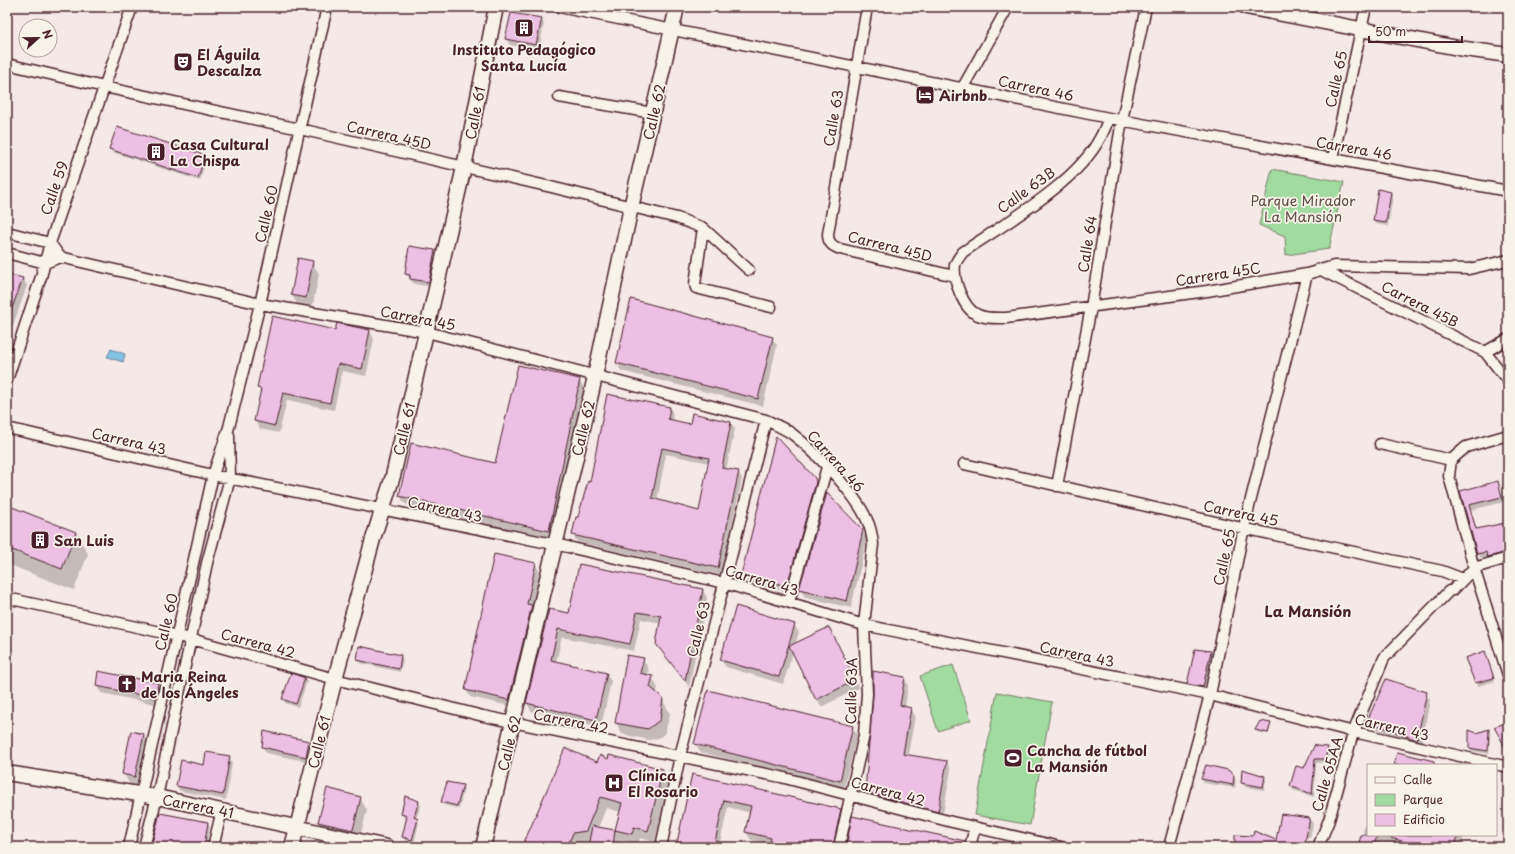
<svg xmlns="http://www.w3.org/2000/svg" width="1515" height="854" viewBox="0 0 1515 854" font-family="'Playpen Sans',sans-serif">
	<style>
		.green { fill: #a1dba0; stroke: #767d66 }
		.water { fill: #82c1e2; stroke: #6c8099 }
		.shadow { fill: #0003; fill-rule: evenodd }
		.building { fill: #edbfe3; stroke: #4a1f2b; fill-rule: evenodd }
		.lines { fill: none; stroke-linecap: round; stroke-linejoin: round }
		.street-casing { stroke: #4a1f2b; stroke-width: 13 }
		.secondary-casing { stroke: #4a1f2b; stroke-width: 17 }
		.street { stroke: #f7f3e8; stroke-width: 10 }
		.secondary { stroke: #f7f3e8; stroke-width: 14 }
		.labels { text-anchor: middle; dominant-baseline: central; stroke-width: 3.5; stroke-linejoin: round; paint-order: stroke }
		.poi-label { font-size: 14px; font-weight: bold; fill: #4a1f2b; stroke: #f7f3e8; text-anchor: start }
		.street-label { font-size: 14px; fill: #4a1f2b; stroke: #f7f3e8 }
		.park-label { font-size: 14px; fill: #604e48; stroke: #f7f3e8 }
		.neighbourhood-label { font-size: 15px; font-weight: bold; fill: #4a1f2b; stroke: #f7f3e8 }
	</style>
	<rect width="100%" height="100%" fill="#f5e9e7"/>
	<filter id="ink" filterUnits="userSpaceOnUse"><feTurbulence type="fractalNoise" baseFrequency=".025" numOctaves="2"/><feDisplacementMap in="SourceGraphic" scale="8" xChannelSelector="R" yChannelSelector="G"/><feConvolveMatrix kernelMatrix="1 2 1 2 8 2 1 2 1" color-interpolation-filters="sRGB"/></filter>
	<g filter="url(#ink)">
		<path class="green" d="M1272 169 1344 182 1329 249 1286 255 1285 236 1259 225Z
			M953 665 971 720 938 731 920 676Z
			M997 692 1052 702 1030 825 975 815Z"/>
		<path class="water" d="M111 349 125 354 123 362 107 357Z"/>
		<path class="shadow" d="M541 18 544 24 539 50 510 45 506 39Z
			M110 149 204 156 206 159 200 181 112 152Z
			M1391 193 1393 196 1388 226 1376 224 1374 221Z
			M434 251 437 257 432 287 414 284 406 274Z
			M312 262 319 274 312 309 298 306 292 295Z
			M7 275 23 278 27 286 7 342Z
			M336 331H370L374 339 366 376 342 371 334 410 287 400 279 433 260 429 255 421 261 393 258 388Z
			M772 338 777 345 763 406 621 371 617 363Z
			M579 380 584 388 553 539 405 504 400 496 496 464Z
			M670 407 673 414 672 421 691 425 731 423 735 429 726 470 738 472 742 479 721 575 577 542 573 535 576 518H579L591 483ZM666 454 709 463 699 512 657 501Z
			M814 479 819 487 791 593 747 582 743 575Z
			M1498 482 1504 502 1471 510 1477 530 1505 524 1507 529 1508 557 1491 562 1488 557 1481 558 1478 554 1461 491Z
			M7 506 76 532 88 554 74 590 7 564Z
			M862 531 867 539 851 608 805 597 800 589Z
			M535 564 540 572 532 607 536 613 514 707 470 697 466 690Z
			M1508 582V602L1503 583Z
			M703 590 707 598 689 687 657 644 661 623 641 619 634 651 562 637 556 662 606 674 611 681 601 727 531 711 527 703 549 610 570 614Z
			M794 625 799 632 795 645 833 635 859 688 821 707 793 652 783 684 726 667 721 660Z
			M1211 652 1213 655 1204 690 1190 687 1188 684Z
			M1485 652 1495 681 1478 686 1476 682Z
			M401 656 403 660 400 672 360 663 358 659Z
			M628 656 643 659 649 670 648 676 652 677 658 688 657 693 661 696 670 714 665 733 659 738 649 740 622 734 616 723Z
			M904 678 908 685 905 707 911 708 915 716 908 755 947 762 951 770 942 819 870 800 866 792Z
			M305 679 307 682 298 707 285 703 283 699Z
			M158 684 162 691 160 705 101 693 97 686Z
			M1426 693 1430 700 1421 746 1372 727 1368 721Z
			M1261 722 1271 723 1269 734 1257 732Z
			M852 727 857 735 844 788 700 752 696 744Z
			M1489 730 1490 733 1489 754 1472 751 1470 747 1477 734Z
			M143 735 150 746 141 788 130 785 124 774Z
			M309 742 312 748 309 762 266 753 263 747Z
			M1317 747 1327 748 1329 752 1327 762 1316 763 1314 797 1293 790 1291 786Z
			M229 757 232 763 226 800 180 791 177 786 205 766Z
			M608 760 663 769 669 781 655 842 640 838 638 845 620 840 621 847H589L590 843 579 844 578 847H523L598 763ZM606 808 621 812 616 831 598 828Z
			M693 776 840 809 844 817 838 847H770V844L751 840 746 832 751 813 728 807 719 847H674L676 839 678 840Z
			M1233 776 1236 780 1235 788 1204 783 1202 779Z
			M1264 776 1266 780 1264 790 1245 787 1242 783Z
			M462 786 464 789 459 809 444 805 442 802Z
			M360 798 367 810 359 841 326 833 319 822Z
			M419 802 421 805 416 819 419 823 414 843 405 840 403 837 407 819 404 818 402 814Z
			M1368 812V835H1464L1461 847H1401L1381 842 1380 847H1359Z
			M1310 819 1313 824 1310 838 1298 835 1297 847H1236V836L1276 841Z
			M208 823 210 826 206 847H152Z
			M990 841 1011 847H982V844Z"/>
		<path class="building" d="M511 13 542 18 536 45 505 39Z
			M117 127 205 155 198 178 109 149Z
			M1378 189 1391 192 1386 223 1373 221Z
			M409 246 435 250 429 282 410 279V275L405 274Z
			M298 258 313 261 306 298 291 295Z
			M7 274 23 278 8 319H7Z
			M631 299 773 337 758 399 616 363Z
			M272 316 335 330 337 323 370 330 362 369 338 364 330 403 283 393 275 426 254 421 261 389 257 388Z
			M518 365 580 379 549 531 399 496 411 443 495 463Z
			M607 394 670 407 668 419 690 424 692 413 731 422 722 468 739 471 718 568 572 535 576 517H578L588 481 590 482ZM662 448 709 458 699 511 652 498Z
			M776 436 815 478 816 482 787 586 741 575Z
			M1498 481 1502 497 1469 505 1476 529 1505 523 1508 534V552L1487 557 1486 552 1477 554 1460 491Z
			M827 493 863 530 847 601 799 589Z
			M7 505 76 532 62 569 7 548Z
			M494 554 536 563 527 604 532 605 509 700 465 690Z
			M579 564 703 589 685 681 656 644 661 616 637 612 630 644 558 629 551 660 607 673 596 720 526 703 549 609 569 613Z
			M736 606 795 624 779 677 720 660Z
			M829 627 856 680 816 700 789 646Z
			M359 646 401 655 399 669 357 660Z
			M1195 649 1211 651 1203 687 1187 684Z
			M1485 651 1494 678 1475 683 1465 658Z
			M627 655 644 658 640 673 653 676 650 687 663 698 660 720 648 729 615 723Z
			M98 671 158 683 156 698 96 686Z
			M873 671 905 677 900 705 911 708 903 754 947 761 938 812 865 792 873 694Z
			M291 673 305 678 296 704 282 699Z
			M1386 679 1427 692 1417 740 1367 721Z
			M708 690 853 726 840 781 694 744Z
			M1260 721 1271 723 1268 733 1255 730Z
			M1508 722V752L1494 727Z
			M1489 729 1488 751 1469 748V730L1477 733Z
			M131 731 144 734 135 777 122 774Z
			M264 731 309 741 306 757 262 747Z
			M1315 744 1316 746 1328 747 1325 759H1315L1312 794 1290 786 1296 766 1304 768Z
			M565 748 597 762 600 755 608 759 609 755 663 769 648 831 634 827 632 834 615 830 622 803 600 797 586 831 573 833 567 847H522Z
			M206 752 230 756 223 795 176 786 181 760 204 765Z
			M1397 752 1434 761V765H1394Z
			M1206 765 1228 770 1234 775 1233 785 1201 779Z
			M1242 769 1265 776 1263 787 1241 783Z
			M692 774 841 809 833 847H769L771 838 745 832 751 806 724 800 714 847H676Z
			M447 782 463 785 457 806 441 802Z
			M327 788 361 797 353 830 318 822Z
			M405 796 419 801 414 817 418 819 412 840 402 837 407 816 401 814Z
			M160 813 208 822 204 847H151Z
			M1281 814 1310 818 1304 847H1251V845L1235 844V835L1253 836 1254 831 1276 840Z
			M852 816 965 841 964 847H846Z
			M592 826 615 830 613 847H588Z
			M1361 835H1377L1374 847H1358Z
			M1392 835H1458L1455 847H1424L1391 838Z"/>
		<g class="lines">
			<g class="street-casing">
				<path id="street" d="M559 7 1109 118 1508 191
					M867 7 828 234C828 243 832 246 840 249L954 276
					M7 64 104 87 300 129 551 187 677 218 703 228 749 270
					M963 87 1008 7
					M559 97 653 113
					M1109 118C1106 125 1104 131 1100 138 1076 184 1005 223 963 252 960 256 956 261 955 265 953 280 963 309 978 315 987 319 996 318 1006 318L1207 291 1307 274 1334 266 1469 269 1508 260
					M1333 158 1366 7
					M703 228 695 284 696 288 771 307
					M7 232 50 243 60 257
					M7 253 45 263 60 257 260 304 427 332 766 420C774 424 783 428 791 433 814 450 856 494 867 520 871 528 872 535 873 544L864 625 867 694 864 735 839 847
					M1319 269 1485 352 1508 381
					M1485 352 1508 339
					M7 380 41 277 50 243 132 7
					M7 428 213 475 568 547 724 583 864 625 1210 695 1354 732 1508 767
					M1380 444 1451 460
					M1451 460 1449 476 1474 568 1508 675
					M1451 460 1466 447 1508 435
					M964 464 1233 526 1442 571 1463 579
					M1057 486 1091 307 1122 120 1146 7
					M7 598 191 639 335 679 483 716 781 777 952 822 1061 847
					M789 602 827 467
					M129 847 213 475 229 427 260 304 327 7
					M144 847 157 797 207 563 230 478 229 435
					M213 847 222 810
					M661 847 680 756 766 420
					M970 847 975 827
					M1169 847 1210 695 1244 527 1307 274
					M1318 847 1329 820 1353 733 1384 658 1449 591 1453 590 1474 568 1508 558"/>
			</g>
			<g class="secondary-casing">
				<path id="secondary" d="M1246 7 1458 48 1508 55
					M7 773 157 797 387 847
					M292 847 335 679 373 539 393 476 464 167 496 7
					M483 847 592 390 630 212 677 7"/>
			</g>
			<use href="#street" class="street"/>
			<use href="#secondary" class="secondary"/>
		</g>
	</g>
	<defs>
		<g id="building-square" transform="scale(1)"><rect x="-9" y="-9" width="18" height="18" rx="4" fill="#4a1f2b" stroke="#f7f3e8"/><path d="M-4-6H4V6H1V3H-1V6H-4ZM-2.5-4.3h1.7v1.8h-1.7ZM.8-4.3h1.7v1.8H.8ZM-2.5-1h1.7V.8h-1.7ZM.8-1h1.7V.8H.8Z" fill="#fff"/></g>
		<g id="theatre-square" transform="scale(1)"><rect x="-9" y="-9" width="18" height="18" rx="4" fill="#4a1f2b" stroke="#f7f3e8"/><path d="M-5-5.5Q0-4 5-5.5V0Q5 5 0 6Q-5 5-5 0ZM-3.3-2.5H-1v1.5H-3.3ZM1-2.5H3.3v1.5H1ZM-2.8 1Q0 5.5 2.8 1Z" fill="#fff"/></g>
		<g id="hotel-square" transform="scale(1)"><rect x="-9" y="-9" width="18" height="18" rx="4" fill="#4a1f2b" stroke="#f7f3e8"/><path d="M-6-4.5h1.5V1H6V5H4.5V3h-9V5H-6ZM-4 0a1.8 1.8 0 1 1 3.6 0ZM.5 0V-2.5h3Q6-2.5 6 0Z" fill="#fff"/></g>
		<g id="church-square" transform="scale(1)"><rect x="-9" y="-9" width="18" height="18" rx="4" fill="#4a1f2b" stroke="#f7f3e8"/><path d="M-1.2-6h2.4v3.5h3.3v2.4h-3.3V6h-2.4V-.1h-3.3v-2.4h3.3Z" fill="#fff"/></g>
		<g id="stadium-square" transform="scale(1)"><rect x="-9" y="-9" width="18" height="18" rx="4" fill="#4a1f2b" stroke="#f7f3e8"/><path d="M0-5a6.5 5 0 1 0 0 10a6.5 5 0 1 0 0-10ZM-3.5-1.8h7v3.6h-7Z" fill="#fff"/></g>
		<g id="hospital-square" transform="scale(1)"><rect x="-9" y="-9" width="18" height="18" rx="4" fill="#4a1f2b" stroke="#f7f3e8"/><path d="M-5-5h3v3.5h4V-5h3V5h-3V1.5h-4V5h-3Z" fill="#fff"/></g>
	</defs>
	<g fill-rule="evenodd">
		<use href="#building-square" x="524" y="28"/>
		<use href="#theatre-square" x="183" y="62"/>
		<use href="#hotel-square" x="925" y="95"/>
		<use href="#building-square" x="156" y="152"/>
		<use href="#building-square" x="40" y="540"/>
		<use href="#church-square" x="127" y="684"/>
		<use href="#stadium-square" x="1013" y="758"/>
		<use href="#hospital-square" x="614" y="783"/>
	</g>
	<g class="labels">
		<g class="poi-label">
			<text x="524" y="49" text-anchor="middle">Instituto Pedagógico<tspan x="524" dy="16">Santa Lucía</tspan></text>
			<text x="197" y="54">El Águila<tspan x="197" dy="16">Descalza</tspan></text>
			<text x="939" y="95">Airbnb</text>
			<text x="170" y="144">Casa Cultural<tspan x="170" dy="16">La Chispa</tspan></text>
			<text x="54" y="540">San Luis</text>
			<text x="141" y="676">Maria Reina<tspan x="141" dy="16">de los Ángeles</tspan></text>
			<text x="1027" y="750">Cancha de fútbol<tspan x="1027" dy="16">La Mansión</tspan></text>
			<text x="628" y="775">Clínica<tspan x="628" dy="16">El Rosario</tspan></text>
		</g>
		<g class="street-label">
			<text transform="translate(1336 79) rotate(-78)">Calle 65</text>
			<text transform="translate(1036 88) rotate(12)">Carrera 46</text>
			<text transform="translate(654 112) rotate(-77)">Calle 62</text>
			<text transform="translate(475 113) rotate(-79)">Calle 61</text>
			<text transform="translate(833 118) rotate(-80)">Calle 63</text>
			<text transform="translate(389 135) rotate(13)">Carrera 45D</text>
			<text transform="translate(1354 148) rotate(10)">Carrera 46</text>
			<text transform="translate(54 188) rotate(-71)">Calle 59</text>
			<text transform="translate(1026 190) rotate(-36)">Calle 63B</text>
			<text transform="translate(266 214) rotate(-77)">Calle 60</text>
			<text transform="translate(1087 244) rotate(-81)">Calle 64</text>
			<text transform="translate(890 246) rotate(14)">Carrera 45D</text>
			<text transform="translate(1218 274) rotate(-9)">Carrera 45C</text>
			<text transform="translate(1420 304) rotate(27)">Carrera 45B</text>
			<text transform="translate(418 318) rotate(11)">Carrera 45</text>
			<text transform="translate(583 428) rotate(-76)">Calle 62</text>
			<text transform="translate(404 429) rotate(-77)">Calle 61</text>
			<text transform="translate(129 441) rotate(13)">Carrera 43</text>
			<text transform="translate(836 461) rotate(48)">Carrera 46</text>
			<text transform="translate(445 509) rotate(12)">Carrera 43</text>
			<text transform="translate(1241 513) rotate(12)">Carrera 45</text>
			<text transform="translate(1224 557) rotate(-78)">Calle 65</text>
			<text transform="translate(762 580) rotate(16)">Carrera 43</text>
			<text transform="translate(166 622) rotate(-77)">Calle 60</text>
			<text transform="translate(698 629) rotate(-76)">Calle 63</text>
			<text transform="translate(258 643) rotate(15)">Carrera 42</text>
			<text transform="translate(1077 654) rotate(12)">Carrera 43</text>
			<text transform="translate(851 691) rotate(-89)">Calle 63A</text>
			<text transform="translate(571 721) rotate(11)">Carrera 42</text>
			<text transform="translate(1392 727) rotate(13)">Carrera 43</text>
			<text transform="translate(319 742) rotate(-76)">Calle 61</text>
			<text transform="translate(509 743) rotate(-76)">Calle 62</text>
			<text transform="translate(1327 774) rotate(-74)">Calle 65AA</text>
			<text transform="translate(888 791) rotate(15)">Carrera 42</text>
			<text transform="translate(198 806) rotate(11)">Carrera 41</text>
		</g>
		<g class="park-label">
			<text x="1303" y="200">Parque Mirador<tspan x="1303" dy="16">La Mansión</tspan></text>
		</g>
		<g class="neighbourhood-label">
			<text x="1308" y="610">La Mansión</text>
		</g>
	</g>
	<rect width="1515" height="854" fill="none" stroke="#f7f3e8" stroke-width="24"/>
	<rect x="12" y="12" width="1491" height="830" fill="none" stroke="#4a1f2b" stroke-width="1.5" filter="url(#ink)"/>
	<rect x="1367" y="764" width="130" height="72" fill="#f7f3e8" stroke="#b29e9c"/>
	<rect x="1375" y="777" width="20" height="6" fill="#f7f3e8" stroke="#b29e9c"/>
	<text x="1403" y="784" font-size="12" fill="#4a1f2b">Calle</text>
	<rect x="1375" y="794" width="20" height="12" fill="#a1dba0" stroke="#b29e9c"/>
	<text x="1403" y="804" font-size="12" fill="#4a1f2b">Parque</text>
	<rect x="1375" y="814" width="20" height="12" fill="#edbfe3" stroke="#b29e9c"/>
	<text x="1403" y="824" font-size="12" fill="#4a1f2b">Edificio</text>
	<g transform="translate(38 38) rotate(68)"><circle r="19" fill="#f7f3e8" stroke="#b29e9c"/>
	<path d="M0-3L7 15L0 10L-7 15Z" fill="#4a1f2b"/>
	<text y="-6" font-size="11" font-weight="bold" text-anchor="middle" fill="#4a1f2b">N</text>
	</g>
	<path d="M1369 36v6h93v-6" fill="none" stroke="#4a1f2b" stroke-width="2"/>
	<text x="1375" y="36" font-size="12" fill="#4a1f2b" stroke="#f7f3e8" stroke-width="3" paint-order="stroke">50 m</text>
</svg>
